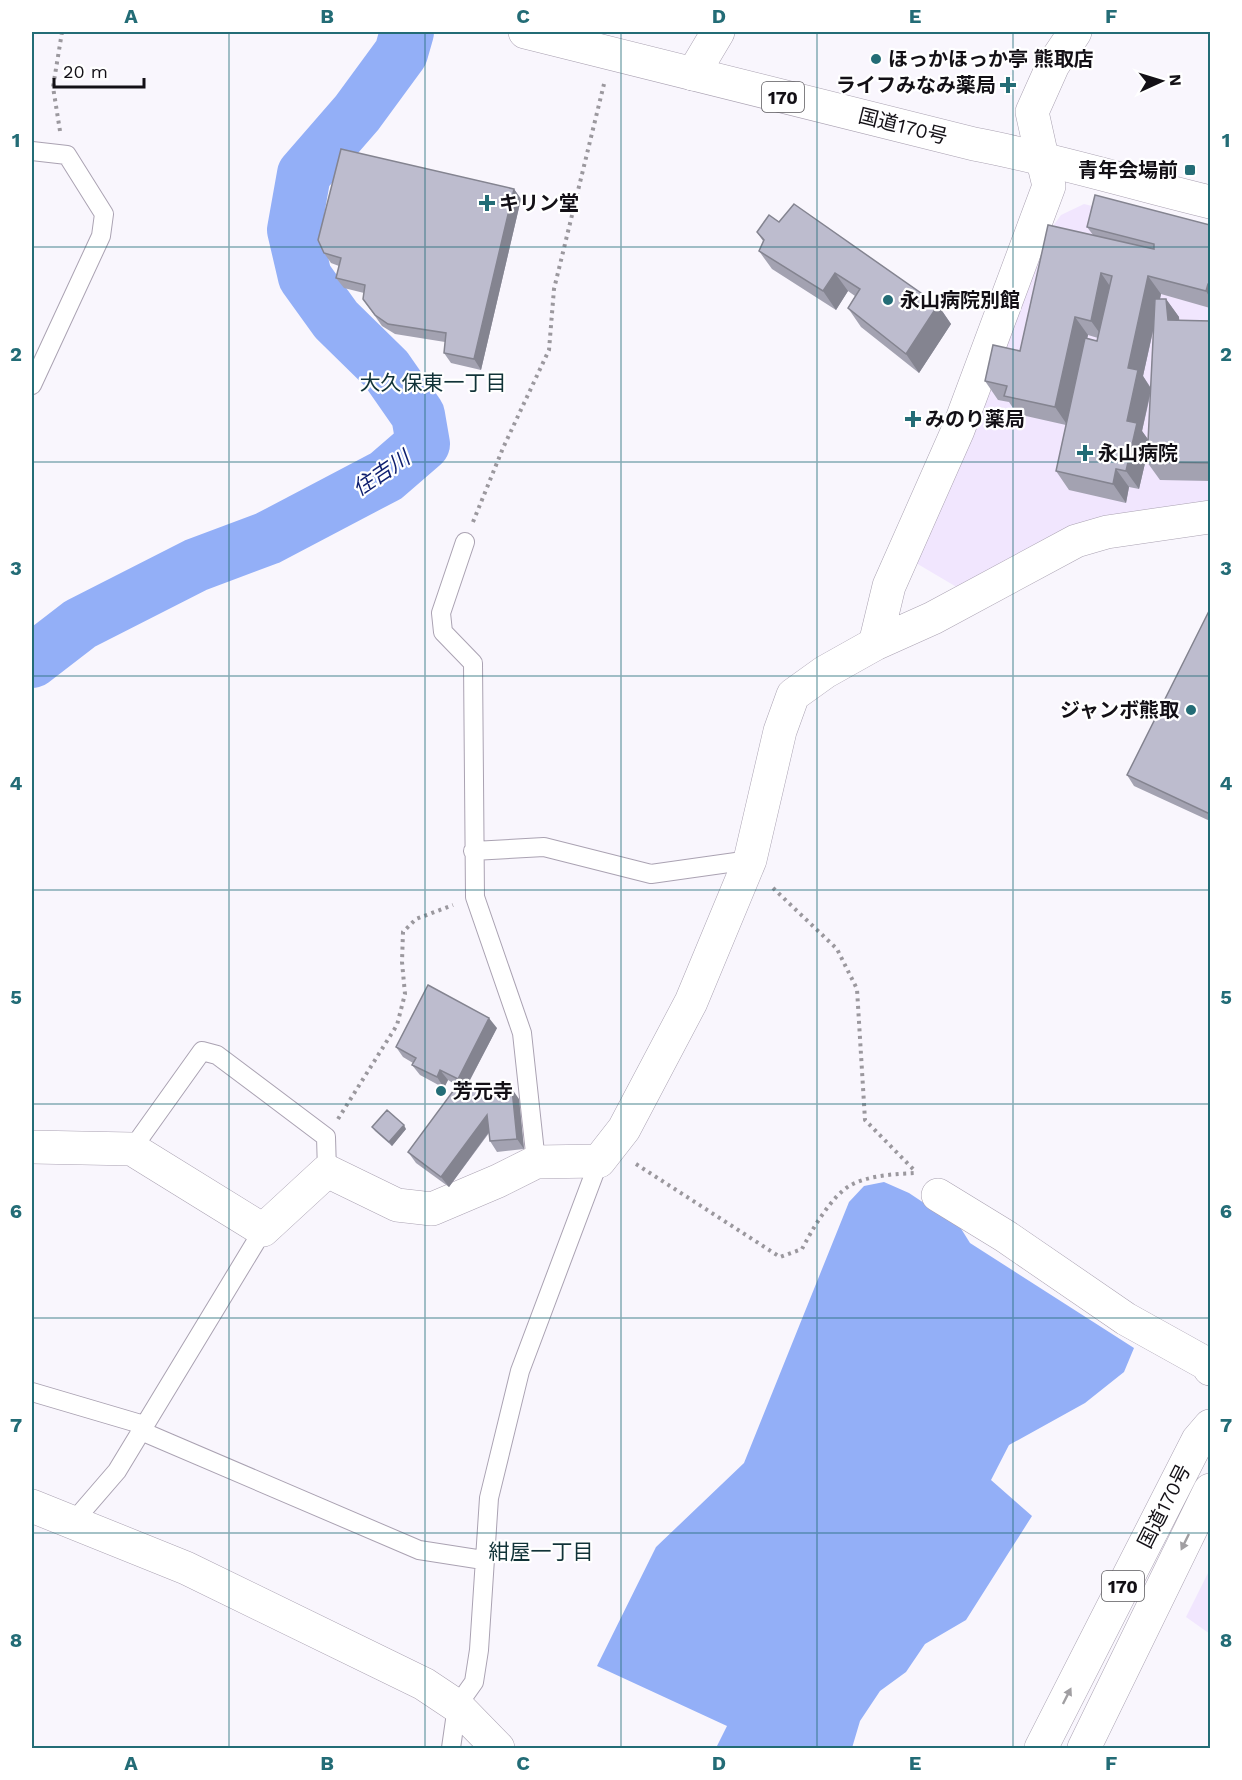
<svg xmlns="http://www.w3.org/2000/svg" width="1242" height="1780" viewBox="0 0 1242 1780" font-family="'Work Sans','Noto Sans JP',sans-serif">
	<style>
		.built { fill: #f1e6fe }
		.water { fill: #93aff7 }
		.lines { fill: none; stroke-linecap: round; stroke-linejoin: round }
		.river { stroke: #93aff7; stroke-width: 54 }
		.service-casing { stroke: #aaa2b2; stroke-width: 20 }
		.minor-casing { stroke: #aaa2b2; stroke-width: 34 }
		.tertiary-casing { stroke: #aaa2b2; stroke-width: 34 }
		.trunk-casing { stroke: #aaa2b2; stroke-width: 34 }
		.path { stroke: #9b989e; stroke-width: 4; stroke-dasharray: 3 4.5; stroke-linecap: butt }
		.service { stroke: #fff; stroke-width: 18 }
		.minor { stroke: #fff; stroke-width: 33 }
		.tertiary { stroke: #fff; stroke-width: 33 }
		.trunk { stroke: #fff; stroke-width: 33 }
		.wall { fill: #a3a2b1; fill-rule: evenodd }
		.shaded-wall { fill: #848490 }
		.building { fill: #bdbcce; stroke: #848490; stroke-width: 1.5 }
		.oneway { fill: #a19fa2 }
		.grid { fill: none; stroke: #236c76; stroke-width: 1.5; stroke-opacity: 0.55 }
		.poi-dot { fill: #236c76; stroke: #fff; stroke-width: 2 }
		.labels { text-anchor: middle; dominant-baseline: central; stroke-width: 4.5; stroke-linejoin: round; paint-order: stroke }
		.shield { fill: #fff; stroke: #5a585c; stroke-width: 1.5 }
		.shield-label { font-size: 18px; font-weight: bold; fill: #131016 }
		.poi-label { font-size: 20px; font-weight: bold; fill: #131016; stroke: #fff; text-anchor: start }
		.street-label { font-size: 20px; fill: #131016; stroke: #fff }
		.neighbourhood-label { font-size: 21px; fill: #113338; stroke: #fff }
		.water-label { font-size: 21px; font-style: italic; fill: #0e1f6f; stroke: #fff }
		.neatline { fill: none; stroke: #236c76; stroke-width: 2 }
		.grid-label { font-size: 20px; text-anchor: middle; font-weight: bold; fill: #236c76 }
	</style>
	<rect width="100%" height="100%" fill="#f9f6fd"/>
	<path class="built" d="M1084 204 1210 235V509L965 592 916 563 1048 233 1061 215Z
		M1210 1569V1634L1186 1617Z"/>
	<path class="water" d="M884 1182 909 1193 960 1227 970 1243 1134 1348 1124 1372 1085 1403 1009 1445 991 1480 1032 1516 966 1620 925 1644 906 1672 880 1691 860 1721 852 1748H716L727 1726 597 1666 656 1547 744 1463 849 1202 864 1186Z"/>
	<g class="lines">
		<path class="river" d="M32 661 80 624 196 565 268 538 386 476 423 444 418 415 386 369 336 320 305 277 294 230 304 174 357 113 401 53 407 32"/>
		<g class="service-casing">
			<path id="service" d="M32 151 67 155 104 214 101 236 32 385
				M465 542 441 613 443 632 473 663 475 897 522 1033 536 1162
				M473 851 544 847 651 874 750 860
				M132 1149 202 1051 217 1055 326 1137 327 1171
				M32 1392 144 1425
				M141 1431 419 1550 483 1560
				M73 1522 117 1471 263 1230
				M451 1748 457 1706 474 1682 479 1650 489 1498 520 1371 599 1161"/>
		</g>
		<g class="minor-casing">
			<path id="minor" d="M693 74 718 32
				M875 644 889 586 958 430 1049 186 1042 157
				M32 1147 132 1149 263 1230 327 1171 397 1205 432 1209 498 1181 536 1162 599 1161 624 1129 691 1002 750 860 780 731 793 695 825 672 875 644 933 618 1076 541 1107 532 1210 517
				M938 1195 1005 1236 1126 1319 1207 1364 1210 1369
				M32 1506 186 1568 424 1684 457 1706 498 1748"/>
		</g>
		<g class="tertiary-casing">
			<path id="tertiary" d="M1042 157 1032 112 1053 65 1075 32"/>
		</g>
		<g class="trunk-casing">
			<path id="trunk" d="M525 32 974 144C1054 159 1131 183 1210 202
				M1041 1748 1198 1440 1210 1426
				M1084 1748 1210 1490"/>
		</g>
		<path class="path" d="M60 131 53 87 62 32
			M473 522 503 448 549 350 554 289 604 84
			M773 888 837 949 857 989 865 1120 916 1172
			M338 1119 397 1025 405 994 402 962 403 932 416 919 453 905
			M636 1164 780 1257 802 1249C812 1230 831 1196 851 1185 870 1175 895 1174 916 1173"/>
		<use href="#service" class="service"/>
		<use href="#minor" class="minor"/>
		<use href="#tertiary" class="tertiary"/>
		<use href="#trunk" class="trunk"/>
	</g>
	<path class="wall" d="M514 189 521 199 481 370 451 363 444 353 445 342 395 334 382 326 363 299 364 293 344 288 336 278 339 266 331 263 324 253Z
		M779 222 938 305 951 324 919 373 861 327 848 308 855 296 848 291 836 310 772 269 759 251 763 241 757 232Z
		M1210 225V308L1161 294 1160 299H1166L1179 317V320L1210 321V481L1160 480 1147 462 1148 450 1139 489 1129 487 1126 503 1069 490 1056 471 1066 425 1017 414 1009 402 998 400 985 381 1020 351 1093 235 1087 227ZM1154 327 1151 388 1143 376ZM1088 335 1098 338 1097 341 1087 338ZM1151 392 1148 440 1142 431Z
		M1210 609V821L1134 786 1127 775Z
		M497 1028 468 1084 485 1097 519 1099 524 1149 497 1152 490 1141 489 1133 449 1187 416 1163 408 1152 458 1086 448 1080 444 1088 420 1075 412 1065 413 1063 403 1057 396 1047Z
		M372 1127 406 1129 392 1146 375 1131Z"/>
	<path class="shaded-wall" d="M514 189 521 199 481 370 474 359Z
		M835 273 848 291 836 310 823 291Z
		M1101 273 1114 292 1104 339 1091 321Z
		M1148 276 1161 294 1143 376 1151 389 1142 431 1150 442 1139 489 1126 471 1128 368Z
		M1208 284 1210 288V298L1206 291Z
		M1166 299 1179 317 1181 339 1168 320Z
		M938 305 951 324 919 373 906 354Z
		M1075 317 1088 335 1068 426 1055 407Z
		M1116 469 1129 487 1126 503 1113 484Z
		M489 1018 497 1028 465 1089 458 1079Z
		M440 1070 448 1080 444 1088 437 1077Z
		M512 1089 519 1099 524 1149 517 1139Z
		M487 1115 494 1125 449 1187 441 1177Z
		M404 1125 406 1129 392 1146 389 1142Z"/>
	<path class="building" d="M341 149 514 189 474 359 444 353 446 333 388 324 375 315 363 299 365 285 336 278 341 258 324 253 318 240Z
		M1095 195 1210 225V284H1208L1206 291 1148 276 1128 368 1138 370 1127 421 1137 423 1126 471 1116 469 1113 484 1056 471 1085 338 1097 341 1112 276 1101 273 1091 321 1075 317 1055 407 1004 396 1007 386 985 381 993 345 1020 351 1048 225 1154 249V244L1087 227Z
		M794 204 938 305 906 354 848 308 860 289 835 273 823 291 759 251 764 240 757 232 769 215 779 222Z
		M1155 299H1166L1168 320 1210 321V463L1147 462Z
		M1210 609V814L1127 775Z
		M428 985 489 1018 458 1079 440 1070 437 1077 412 1065 416 1058 396 1047Z
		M462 1079 485 1097V1092L512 1089 517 1139 490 1141 487 1115 441 1177 408 1152Z
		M387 1110 404 1125 389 1142 372 1127Z"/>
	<defs><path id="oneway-solid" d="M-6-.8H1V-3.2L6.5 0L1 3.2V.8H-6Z" transform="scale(1.5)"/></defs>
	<g class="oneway">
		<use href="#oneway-solid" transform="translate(1185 1542) rotate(116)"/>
		<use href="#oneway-solid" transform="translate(1067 1696) rotate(-63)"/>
	</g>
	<path class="grid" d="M229 32V1748M425 32V1748M621 32V1748M817 32V1748M1013 32V1748M32 247H1210M32 462H1210M32 676H1210M32 890H1210M32 1104H1210M32 1318H1210M32 1533H1210"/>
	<g class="poi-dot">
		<circle cx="876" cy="59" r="6"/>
		<path d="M1005 76h6v6h6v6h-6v6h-6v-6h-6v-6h6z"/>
		<rect x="1184" y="164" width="12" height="12" rx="3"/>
		<path d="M484 194h6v6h6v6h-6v6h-6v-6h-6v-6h6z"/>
		<circle cx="888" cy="300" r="6"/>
		<path d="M910 410h6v6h6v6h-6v6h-6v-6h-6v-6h6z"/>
		<path d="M1082 444h6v6h6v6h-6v6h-6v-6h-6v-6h6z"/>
		<circle cx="1191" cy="710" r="6"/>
		<circle cx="441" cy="1091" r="6"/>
	</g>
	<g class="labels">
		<g class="shield">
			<rect x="762" y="82" width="42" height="30" rx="4.5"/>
			<rect x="1102" y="1571" width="42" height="30" rx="4.5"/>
		</g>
		<g class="shield-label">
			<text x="783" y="97">170</text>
			<text x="1123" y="1586">170</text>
		</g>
		<g class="poi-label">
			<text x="888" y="59">ほっかほっか亭 熊取店</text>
			<text x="996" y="85" text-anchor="end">ライフみなみ薬局</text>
			<text x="1178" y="170" text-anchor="end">青年会場前</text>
			<text x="499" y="203">キリン堂</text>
			<text x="900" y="300">永山病院別館</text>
			<text x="925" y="419">みのり薬局</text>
			<text x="1098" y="453">永山病院</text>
			<text x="1179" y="710" text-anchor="end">ジャンボ熊取</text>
			<text x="453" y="1091">芳元寺</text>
		</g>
		<g class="street-label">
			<text transform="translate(903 126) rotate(14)">国道170号</text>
			<text transform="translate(1164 1506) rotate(-63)">国道170号</text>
		</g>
		<g class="neighbourhood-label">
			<text x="433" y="382">大久保東一丁目</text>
			<text x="541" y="1551">紺屋一丁目</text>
		</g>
		<g class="water-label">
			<text transform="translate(381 473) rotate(-34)">住吉川</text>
		</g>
	</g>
	<rect width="1242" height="1780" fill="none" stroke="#ffffff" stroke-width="66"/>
	<g transform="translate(1161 81) rotate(86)" stroke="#ffffff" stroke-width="4.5" paint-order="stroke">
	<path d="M0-4.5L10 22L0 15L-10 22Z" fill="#131016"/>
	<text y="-9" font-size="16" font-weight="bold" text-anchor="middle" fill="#131016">N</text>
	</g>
	<path d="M54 78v9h90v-9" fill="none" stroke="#131016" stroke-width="3"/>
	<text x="63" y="78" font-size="18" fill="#131016" stroke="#ffffff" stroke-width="4.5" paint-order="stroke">20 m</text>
	<rect x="33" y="33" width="1176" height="1714" class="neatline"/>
	<g class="grid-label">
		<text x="131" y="23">A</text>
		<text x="327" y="23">B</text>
		<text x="523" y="23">C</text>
		<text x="719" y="23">D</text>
		<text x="915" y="23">E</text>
		<text x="1111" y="23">F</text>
		<text x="16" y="147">1</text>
		<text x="1226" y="147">1</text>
		<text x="16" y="361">2</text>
		<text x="1226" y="361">2</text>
		<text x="16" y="575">3</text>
		<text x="1226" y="575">3</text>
		<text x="16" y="790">4</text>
		<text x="1226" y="790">4</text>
		<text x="16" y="1004">5</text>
		<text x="1226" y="1004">5</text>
		<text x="16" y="1218">6</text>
		<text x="1226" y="1218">6</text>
		<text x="16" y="1432">7</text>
		<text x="1226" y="1432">7</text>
		<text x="16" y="1647">8</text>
		<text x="1226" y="1647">8</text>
		<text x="131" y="1770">A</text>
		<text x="327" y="1770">B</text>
		<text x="523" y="1770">C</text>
		<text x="719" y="1770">D</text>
		<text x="915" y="1770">E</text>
		<text x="1111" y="1770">F</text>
	</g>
</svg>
